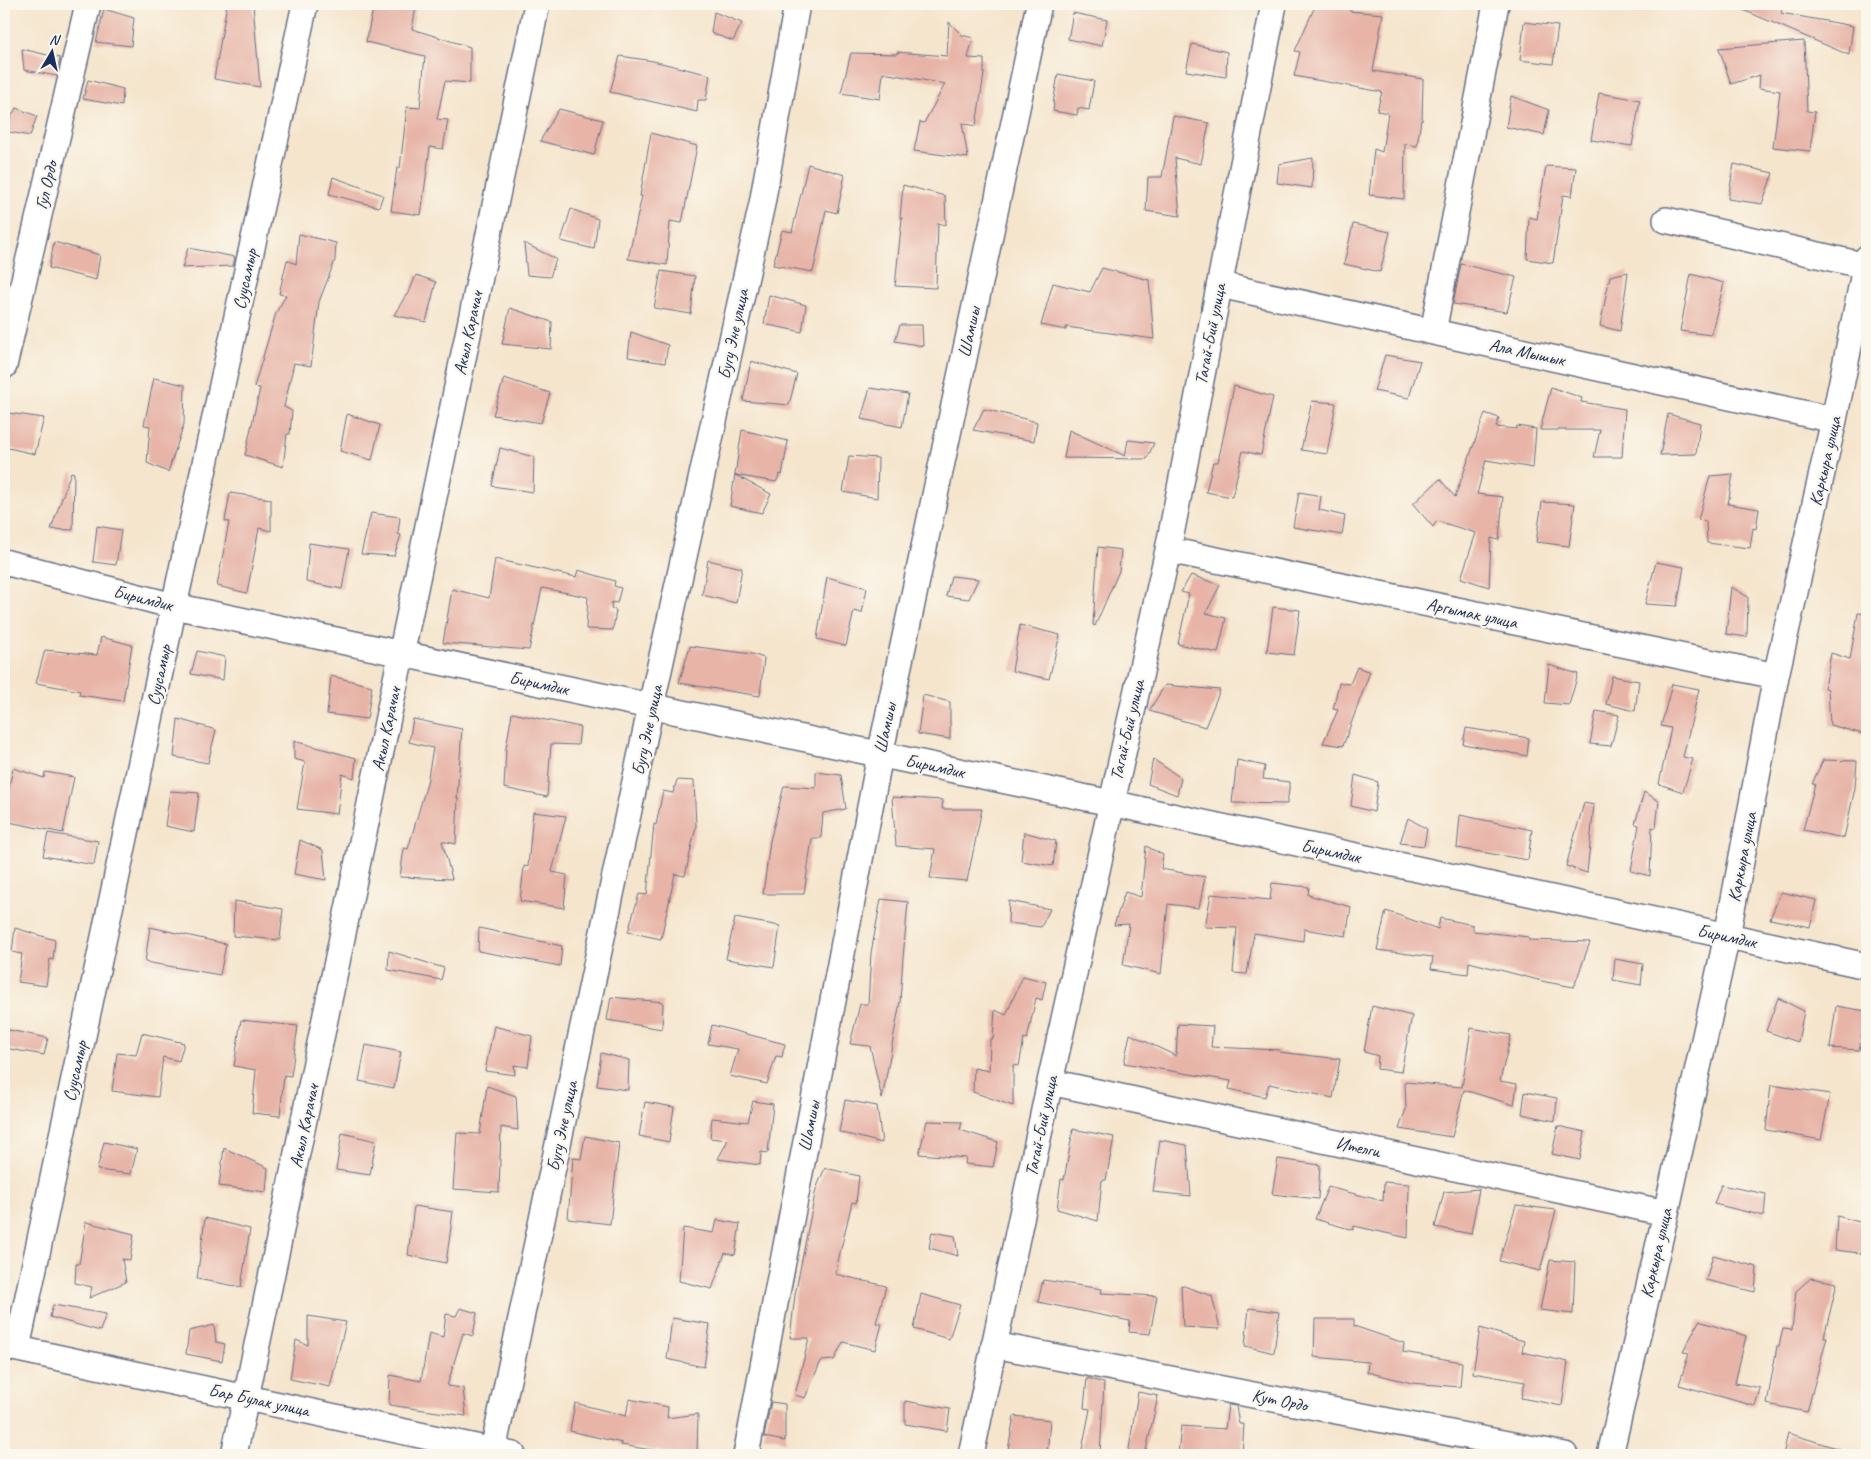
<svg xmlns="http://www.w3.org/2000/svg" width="1871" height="1459" viewBox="0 0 1871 1459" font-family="Caveat,sans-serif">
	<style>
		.building { fill: #e7b4a7 }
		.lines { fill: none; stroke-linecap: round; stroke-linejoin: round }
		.minor-casing { stroke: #676f85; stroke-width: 28 }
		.minor { stroke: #fff; stroke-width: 25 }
		.labels { text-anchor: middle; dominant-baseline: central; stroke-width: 4.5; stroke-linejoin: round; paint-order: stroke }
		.street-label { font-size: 18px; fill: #1b2f5e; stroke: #fbf7ec }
	</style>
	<rect width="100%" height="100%" fill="#fbf7ec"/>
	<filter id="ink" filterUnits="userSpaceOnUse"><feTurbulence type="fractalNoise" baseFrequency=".02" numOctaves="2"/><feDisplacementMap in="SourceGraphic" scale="10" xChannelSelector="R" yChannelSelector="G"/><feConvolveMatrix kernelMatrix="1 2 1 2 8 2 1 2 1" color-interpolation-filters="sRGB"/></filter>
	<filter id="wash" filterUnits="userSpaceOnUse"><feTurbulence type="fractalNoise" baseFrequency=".0096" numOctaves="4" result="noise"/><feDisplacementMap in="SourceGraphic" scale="20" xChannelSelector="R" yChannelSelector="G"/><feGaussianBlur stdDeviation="1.12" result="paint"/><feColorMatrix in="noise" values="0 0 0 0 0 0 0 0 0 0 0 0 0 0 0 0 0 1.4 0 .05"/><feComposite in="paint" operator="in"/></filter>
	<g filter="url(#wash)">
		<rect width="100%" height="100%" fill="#f5e5cd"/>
		<g id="blocks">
			<path class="building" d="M227 4H253L260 87 214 79Z
				M374 4H404L416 7 412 29 470 47V83L445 81 437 119 448 120 443 149 430 147 421 215 391 211 397 168H400L407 107 420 108 425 56 366 42Z
				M1316 4H1348L1349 11 1383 14 1373 71 1423 79 1422 121 1421 120 1417 146 1405 144 1404 199 1369 195 1374 149 1382 152 1388 113 1377 111 1382 92 1294 76 1300 52 1295 51Z
				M1729 4H1783L1781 13 1853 26 1849 55Z
				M104 9 134 18 131 46 96 42Z
				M714 12 742 23 733 41 711 33Z
				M1073 13 1107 20 1102 46 1068 39Z
				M949 22 962 35 973 38 968 58 984 59V74L976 126 962 123 968 158 914 151 920 122 924 123 945 84 883 73 880 99 841 93 851 53 897 54V52L947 56Z
				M1524 22 1558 26 1553 64 1520 60Z
				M1804 41 1807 111 1815 112 1810 151 1773 147 1780 91 1759 88 1760 75 1731 84 1719 48Z
				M1192 44 1227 52 1226 77 1186 71Z
				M22 49 60 58 57 76 24 70Z
				M620 56 653 61 710 75 706 100H698L697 112 610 92Z
				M1058 74 1094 81 1089 110 1078 108 1077 115 1053 111 1054 104H1053Z
				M88 80 123 89 122 106 83 99Z
				M1599 93 1640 100 1632 146 1591 140Z
				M1511 96 1549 110 1544 135 1506 127Z
				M16 108 37 116 30 136 4 131Z
				M559 109 603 120 594 155 540 141Z
				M1173 116 1209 123 1201 164 1175 158 1180 216 1146 211 1148 177H1162Z
				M651 133 697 146 682 223 670 221 667 265 628 259 642 196H640Z
				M1313 158 1312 188 1277 183 1279 164Z
				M808 164 845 175 837 213 826 210 813 272 773 265 782 230 792 232Z
				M1734 164 1773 173 1762 204 1728 199Z
				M1546 166 1576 168 1572 196 1563 195 1553 263 1527 259 1529 217 1537 219Z
				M333 177 383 195 379 207 329 194Z
				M903 185 945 196 946 225 938 223 936 288 895 286 902 218H900Z
				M571 209 598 219 594 249 561 241Z
				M1353 224 1390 232 1380 272 1344 264Z
				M299 234 336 243 335 260 319 302 311 366 294 363 284 407 292 411 290 434H287L283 467 245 455 260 388 254 387 276 313 286 295 279 294 287 260 296 264Z
				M54 242 100 255 96 280 49 268Z
				M524 243 556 259 550 277 527 275Z
				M188 248 235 257 233 266 182 268Z
				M1461 264 1516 277 1507 312 1453 304Z
				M1102 268 1149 280 1154 339 1066 327V330L1041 325 1053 283 1090 292Z
				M661 271 695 276 691 314 654 308Z
				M1628 272 1620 331 1600 326 1610 276Z
				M1691 274 1724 283 1711 335 1680 331Z
				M416 275 436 282 426 322 394 315 406 295H408Z
				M769 295 806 305 802 332 764 324Z
				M510 308 552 322 551 349 502 344Z
				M900 325H922L923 346 895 341Z
				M631 332 668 345 665 363 628 357Z
				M1385 355 1420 361 1409 398 1374 391Z
				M751 361 797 374 789 405 743 401Z
				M154 378 185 385 184 424 168 472 147 463 150 426 144 425Z
				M504 378 550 393 541 423 493 415Z
				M1234 386 1273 397 1261 455 1243 451 1232 497 1206 492 1213 462H1218Z
				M1551 387 1582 398 1581 402 1625 409 1622 457H1594L1600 430H1540Z
				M870 388 908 394 902 427 861 419Z
				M1312 401 1336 403 1327 454 1301 450Z
				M984 409 1037 422 1034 441 973 430Z
				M9 413 44 418 35 454 4 447V439Z
				M1485 413 1499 418 1496 427 1516 429 1517 426 1536 429 1533 468 1486 460 1477 494 1503 497 1499 540 1491 538 1489 587 1461 578 1476 533 1437 521 1433 527 1413 504 1440 479 1455 497Z
				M347 414 380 425 372 460 340 451Z
				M1668 414 1700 423 1696 454 1660 455Z
				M742 430 788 441 782 475 780 474 776 482 735 475 771 494 762 513 730 506Z
				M1069 430 1125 456 1128 440 1154 443 1147 459 1064 458Z
				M500 448 534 457 533 492 492 486Z
				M849 456 878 458 877 498 843 492Z
				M71 472 74 473 73 530 51 529Z
				M1733 474 1728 504 1759 509 1756 529 1753 528 1750 548 1707 543 1706 521 1698 520 1710 476Z
				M1299 492 1321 496 1319 510 1345 516 1342 535 1293 527Z
				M230 493 271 499V531L259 528 247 593 217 586 229 522 225 521Z
				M1542 502 1575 504 1569 546 1536 542Z
				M371 513 400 517 398 534 401 535 394 556 361 554Z
				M97 526 121 530 116 565 93 562Z
				M309 543 349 549 342 589 306 582Z
				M1098 547 1121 550 1119 571 1095 626 1093 625Z
				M495 559 576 577 578 570 615 581 614 586 621 588 617 603 612 602 611 609 616 610 613 630 586 629 588 597 542 588 529 650 443 643 452 589 489 598Z
				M708 560 742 568 736 603 702 595Z
				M1656 562 1684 567 1677 606 1645 604Z
				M1191 575 1220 585 1206 613 1226 618 1218 653 1178 644 1189 594 1181 592Z
				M951 576 978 579 969 599 946 596Z
				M827 577 867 588 862 613 854 611 846 646 817 639Z
				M1731 587 1748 597 1747 637 1726 634Z
				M1273 607 1300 610 1294 655 1267 652Z
				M1858 613 1867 614V735L1830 725 1828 689 1825 688 1831 653 1850 659Z
				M1020 625 1060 635 1049 679 1012 671Z
				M101 637 132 645 123 701 79 695 80 691 36 683 45 650 97 655Z
				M690 646 752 654 764 658 760 696 679 683Z
				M197 651 225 657 223 680 191 674Z
				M1549 665 1578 674 1569 705 1545 703Z
				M1357 667 1370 672 1343 746 1323 743 1338 710 1333 709 1339 683 1350 684Z
				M331 676 372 686 367 719 327 714Z
				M1612 676 1639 681 1635 711 1606 704Z
				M1672 684 1699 689 1683 757 1693 759 1683 792 1659 784 1671 728 1661 726Z
				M1165 685 1220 690 1205 727 1149 711Z
				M923 695 950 702V739L918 734Z
				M1596 711 1619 715 1611 746 1590 744Z
				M512 713 580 727 578 745 551 744 547 797 504 788 506 748Z
				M178 719 216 730 208 763 174 757Z
				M413 719 462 729 457 798H458L456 844 442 841 452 879 400 877 404 848 408 849 427 783 433 748 409 742Z
				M1466 728 1529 738 1527 756 1463 744Z
				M294 741 356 758 354 778 342 774 337 814 297 809 305 762 294 759Z
				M1153 759 1181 778 1177 795 1148 784Z
				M1237 760 1265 766 1263 779 1290 782 1287 804 1232 803Z
				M1823 760 1857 761 1855 788 1844 838 1803 830 1815 784H1812Z
				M13 768 44 778 45 772 74 777 63 833 4 821V813Z
				M816 772 841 775 846 809 823 813 821 838H812L804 894H763L770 841 784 786 816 788Z
				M1355 775 1378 782 1374 812 1351 806Z
				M677 780 694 781 696 826 685 876 675 874 661 939 628 932 639 894 647 895 654 824 656 825 663 791 673 793Z
				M170 791 199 793 194 832 165 826Z
				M1644 792 1659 801 1656 828 1652 827 1650 876 1631 871 1639 825 1635 824Z
				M892 797 943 800 942 809H982L967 881 930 878 935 849 896 846Z
				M1584 803 1594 805 1587 873 1566 866Z
				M533 812 566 816 552 872 567 875 564 908 520 901 524 866 528 867Z
				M1460 815 1532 830 1528 860 1457 848Z
				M1408 818 1427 829 1424 846 1400 843Z
				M1024 832 1056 841 1053 866 1021 861Z
				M48 833 98 841 94 865 43 856Z
				M300 840 323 850 326 880 294 874Z
				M1146 846 1163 855 1161 869 1205 877 1199 908 1168 904 1161 974 1123 965 1129 924 1114 925 1125 892 1141 897Z
				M1272 883 1309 887 1308 895 1351 907 1346 936 1304 929 1303 941 1254 933 1247 974 1233 973 1237 928 1205 927 1211 894 1270 900Z
				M1781 892 1816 900 1810 927 1770 919Z
				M881 899 908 902 903 958 900 1002 882 1099 870 1046 850 1044 860 1004H868L871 953Z
				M234 901 283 909 280 940 233 936Z
				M1009 901 1050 909 1041 927 1008 923Z
				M1386 911 1438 929 1440 918 1473 925V931L1529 937 1528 940 1590 942 1574 987 1546 982 1469 962 1468 974 1431 969 1433 957 1377 950Z
				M735 918 780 926 774 967 726 959Z
				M150 927 226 944 220 975 145 962Z
				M15 928 55 940 53 960 50 959 46 986 18 982 22 954 12 952Z
				M479 928 562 946 560 966 478 951Z
				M389 951 444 968 441 980 388 970Z
				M1615 959 1643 964 1641 985 1613 980Z
				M1023 976 1046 982 1042 1000 1036 998 1027 1039 1024 1038 1019 1066 1013 1065V1106L973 1092 974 1068 989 1071 990 1039H993L995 1010 1006 1015Z
				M611 997 663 1002 662 1029 607 1020Z
				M1778 998 1804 1011 1798 1042 1766 1031Z
				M1372 1006 1412 1016 1401 1072 1377 1069 1378 1056 1364 1052Z
				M1836 1006 1866 1011 1859 1050 1830 1048Z
				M241 1020 298 1026 291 1076 284 1075 280 1116 252 1113 256 1070 234 1066Z
				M1178 1024 1213 1026 1211 1047 1280 1050 1279 1052 1340 1059 1333 1098 1269 1084 1265 1097 1229 1089 1231 1081 1124 1063 1130 1034 1176 1056Z
				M712 1025 785 1044 782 1057 776 1056 767 1084 730 1076 738 1049 708 1044Z
				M494 1026 532 1036 528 1067 514 1065 515 1075 485 1071Z
				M1471 1028 1511 1035 1500 1081 1517 1084 1514 1105 1464 1090 1452 1137 1399 1129 1406 1109 1405 1082 1462 1087Z
				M4 1029 48 1038 44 1055 4 1048Z
				M142 1033 184 1043 179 1061 163 1057 158 1097 112 1091 117 1053 136 1055Z
				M366 1045 401 1052 394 1088 359 1081Z
				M601 1053 629 1060 628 1090 597 1086Z
				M1771 1085 1830 1094 1821 1140 1766 1130Z
				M487 1086 516 1096 518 1130 501 1127 499 1192 453 1189 457 1133 480 1134Z
				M1525 1092 1557 1098 1555 1121 1522 1114Z
				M845 1100 877 1106 882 1143 839 1132Z
				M753 1101 773 1104 768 1153 761 1152 760 1165 718 1159 728 1140 710 1138 712 1118 748 1122Z
				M645 1102 674 1107 669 1142 639 1136Z
				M927 1121 962 1122 960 1130 998 1142 993 1167 965 1164 966 1158 919 1154Z
				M1558 1126 1585 1132 1580 1160 1552 1154Z
				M1073 1129 1114 1137 1106 1180H1102L1098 1221 1057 1209 1061 1179 1064 1180Z
				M342 1133 376 1141 370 1175 336 1170Z
				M585 1136 619 1143 610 1224 568 1219 573 1158 581 1159Z
				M1160 1140 1187 1145 1191 1196 1153 1192Z
				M104 1142 137 1149 131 1174 97 1170Z
				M224 1148 268 1168 266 1192 219 1186Z
				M1278 1159 1320 1165 1318 1199 1272 1194Z
				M825 1168 859 1176 856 1203 852 1202 835 1274 886 1286 876 1323 882 1324 875 1350 843 1342 834 1360 821 1361 805 1398 795 1395 809 1338H790L795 1295 816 1189Z
				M1384 1182 1409 1184 1408 1238 1354 1226 1353 1230 1315 1219 1328 1187 1383 1201Z
				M1721 1185 1766 1194 1764 1216 1714 1204Z
				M1479 1189 1471 1234 1435 1227 1444 1192Z
				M1516 1205 1556 1210 1540 1271 1499 1261Z
				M414 1206 453 1212 446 1263 408 1255Z
				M1837 1216 1867 1224V1254L1835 1250Z
				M205 1218 250 1229 241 1287 197 1279Z
				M717 1220 740 1224 735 1255 725 1253 712 1289 679 1281 683 1228 714 1233Z
				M86 1222 134 1234 130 1260 122 1259 126 1282 89 1298 92 1287 75 1283 76 1264H79Z
				M932 1232 955 1236 958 1256 929 1248Z
				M1713 1255 1757 1267 1755 1292 1706 1280Z
				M1550 1260 1575 1262 1573 1314 1540 1310Z
				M1811 1278 1837 1283 1824 1337H1827L1807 1412 1767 1404 1777 1346H1779L1783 1329 1792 1330 1796 1291Z
				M1043 1280 1102 1289 1101 1293 1157 1296 1150 1334 1129 1332 1130 1321 1038 1302Z
				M1181 1285 1212 1296 1220 1329 1183 1327Z
				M921 1294 960 1305 949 1339 914 1329Z
				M53 1305 106 1314 100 1331 50 1317Z
				M460 1308 477 1313 473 1336 463 1333 447 1386 463 1388 466 1416 389 1405 390 1375 421 1381 429 1333 443 1337 446 1314 456 1316Z
				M1249 1308 1279 1312 1274 1353 1245 1346Z
				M308 1316 346 1322 330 1387 290 1379 296 1340 308 1345Z
				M672 1318 710 1324 704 1367 667 1359Z
				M1315 1319H1354V1326L1404 1343 1403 1352 1462 1362 1460 1387 1412 1383 1367 1372 1368 1362 1314 1357Z
				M1699 1321 1746 1336 1735 1383 1760 1388 1755 1406 1679 1385 1689 1353 1683 1352Z
				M214 1325 216 1342 225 1344 222 1361 186 1354 189 1331Z
				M1480 1328 1524 1341 1522 1352 1568 1362 1562 1406 1521 1398 1525 1382 1473 1373Z
				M1087 1378 1104 1383 1100 1455H1081L1090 1409 1084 1408Z
				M1138 1392 1158 1396 1145 1455H1128Z
				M629 1399 668 1407 667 1418 698 1414 697 1455H682L621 1445 622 1443 570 1431 575 1403 626 1416Z
				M905 1401 950 1409 947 1431 905 1424Z
				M771 1402 785 1404V1441L764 1437Z
				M1228 1405 1236 1406 1239 1424H1244L1242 1455H1178L1181 1426 1225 1429Z
				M1014 1416 1050 1420 1047 1455H1007Z
				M1788 1433 1846 1451 1845 1455H1783Z"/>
		</g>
	</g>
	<g filter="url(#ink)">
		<use href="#blocks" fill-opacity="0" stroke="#676f85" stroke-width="1"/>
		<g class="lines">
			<g class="minor-casing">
				<path id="minor" d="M1666 220 1866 266
					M1220 285 1834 420
					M1433 332 1496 4
					M4 366 88 4
					M1168 550 1776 676
					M4 562 174 606 1111 803 1867 966
					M1050 1082 1666 1213
					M994 1345 1565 1455
					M4 1346 513 1455
					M17 1348 174 606 305 4
					M234 1455 537 4
					M492 1455 651 706 762 204 797 4
					M746 1455 880 755 1039 4
					M971 1455 1050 1082 1168 550 1274 4
					M1610 1455 1666 1213 1727 936 1776 676 1834 420 1867 258"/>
			</g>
			<use href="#minor" class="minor"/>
		</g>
	</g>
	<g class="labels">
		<g class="street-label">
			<text transform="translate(46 185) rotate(-77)">Гул Ордо</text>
			<text transform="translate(245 279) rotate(-78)">Суусамыр</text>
			<text transform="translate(969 332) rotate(-78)">Шамшы</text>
			<text transform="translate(468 333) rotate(-78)">Акыл Карачач</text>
			<text transform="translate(733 334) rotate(-78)">Бугу Эне улица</text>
			<text transform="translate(1210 334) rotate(-79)">Тагай-Бий улица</text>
			<text transform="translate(1527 352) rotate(12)">Ала Мышык</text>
			<text transform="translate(1825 461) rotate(-77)">Каркыра улица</text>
			<text transform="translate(143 598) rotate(14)">Биримдик</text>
			<text transform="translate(1472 613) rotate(12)">Аргымак улица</text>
			<text transform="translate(159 675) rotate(-78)">Суусамыр</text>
			<text transform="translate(539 683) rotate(12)">Биримдик</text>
			<text transform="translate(885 728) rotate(-78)">Шамшы</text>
			<text transform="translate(386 729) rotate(-78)">Акыл Карачач</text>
			<text transform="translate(647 730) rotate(-78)">Бугу Эне улица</text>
			<text transform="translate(1127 730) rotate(-77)">Тагай-Бий улица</text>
			<text transform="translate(935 766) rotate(12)">Биримдик</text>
			<text transform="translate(1331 851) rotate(12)">Биримдик</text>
			<text transform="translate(1742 857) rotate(-79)">Каркыра улица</text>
			<text transform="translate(1727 936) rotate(12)">Биримдик</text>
			<text transform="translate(75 1071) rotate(-78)">Суусамыр</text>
			<text transform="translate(304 1126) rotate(-78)">Акыл Карачач</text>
			<text transform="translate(562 1126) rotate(-78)">Бугу Эне улица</text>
			<text transform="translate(809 1126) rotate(-79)">Шамшы</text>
			<text transform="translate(1041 1126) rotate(-78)">Тагай-Бий улица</text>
			<text transform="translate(1358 1147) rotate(12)">Ителги</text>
			<text transform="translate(1656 1253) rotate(-77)">Каркыра улица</text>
			<text transform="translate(259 1400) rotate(12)">Бар Булак улица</text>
			<text transform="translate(1280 1400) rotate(11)">Кут Ордо</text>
		</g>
	</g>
	<rect width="1871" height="1459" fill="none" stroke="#fbf7ec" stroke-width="20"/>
	<g transform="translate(52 52) rotate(9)" stroke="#fbf7ec" stroke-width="4" paint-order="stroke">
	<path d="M0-4L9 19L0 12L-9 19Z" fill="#1b2f5e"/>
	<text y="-8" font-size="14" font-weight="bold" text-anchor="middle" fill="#1b2f5e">N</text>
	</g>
</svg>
